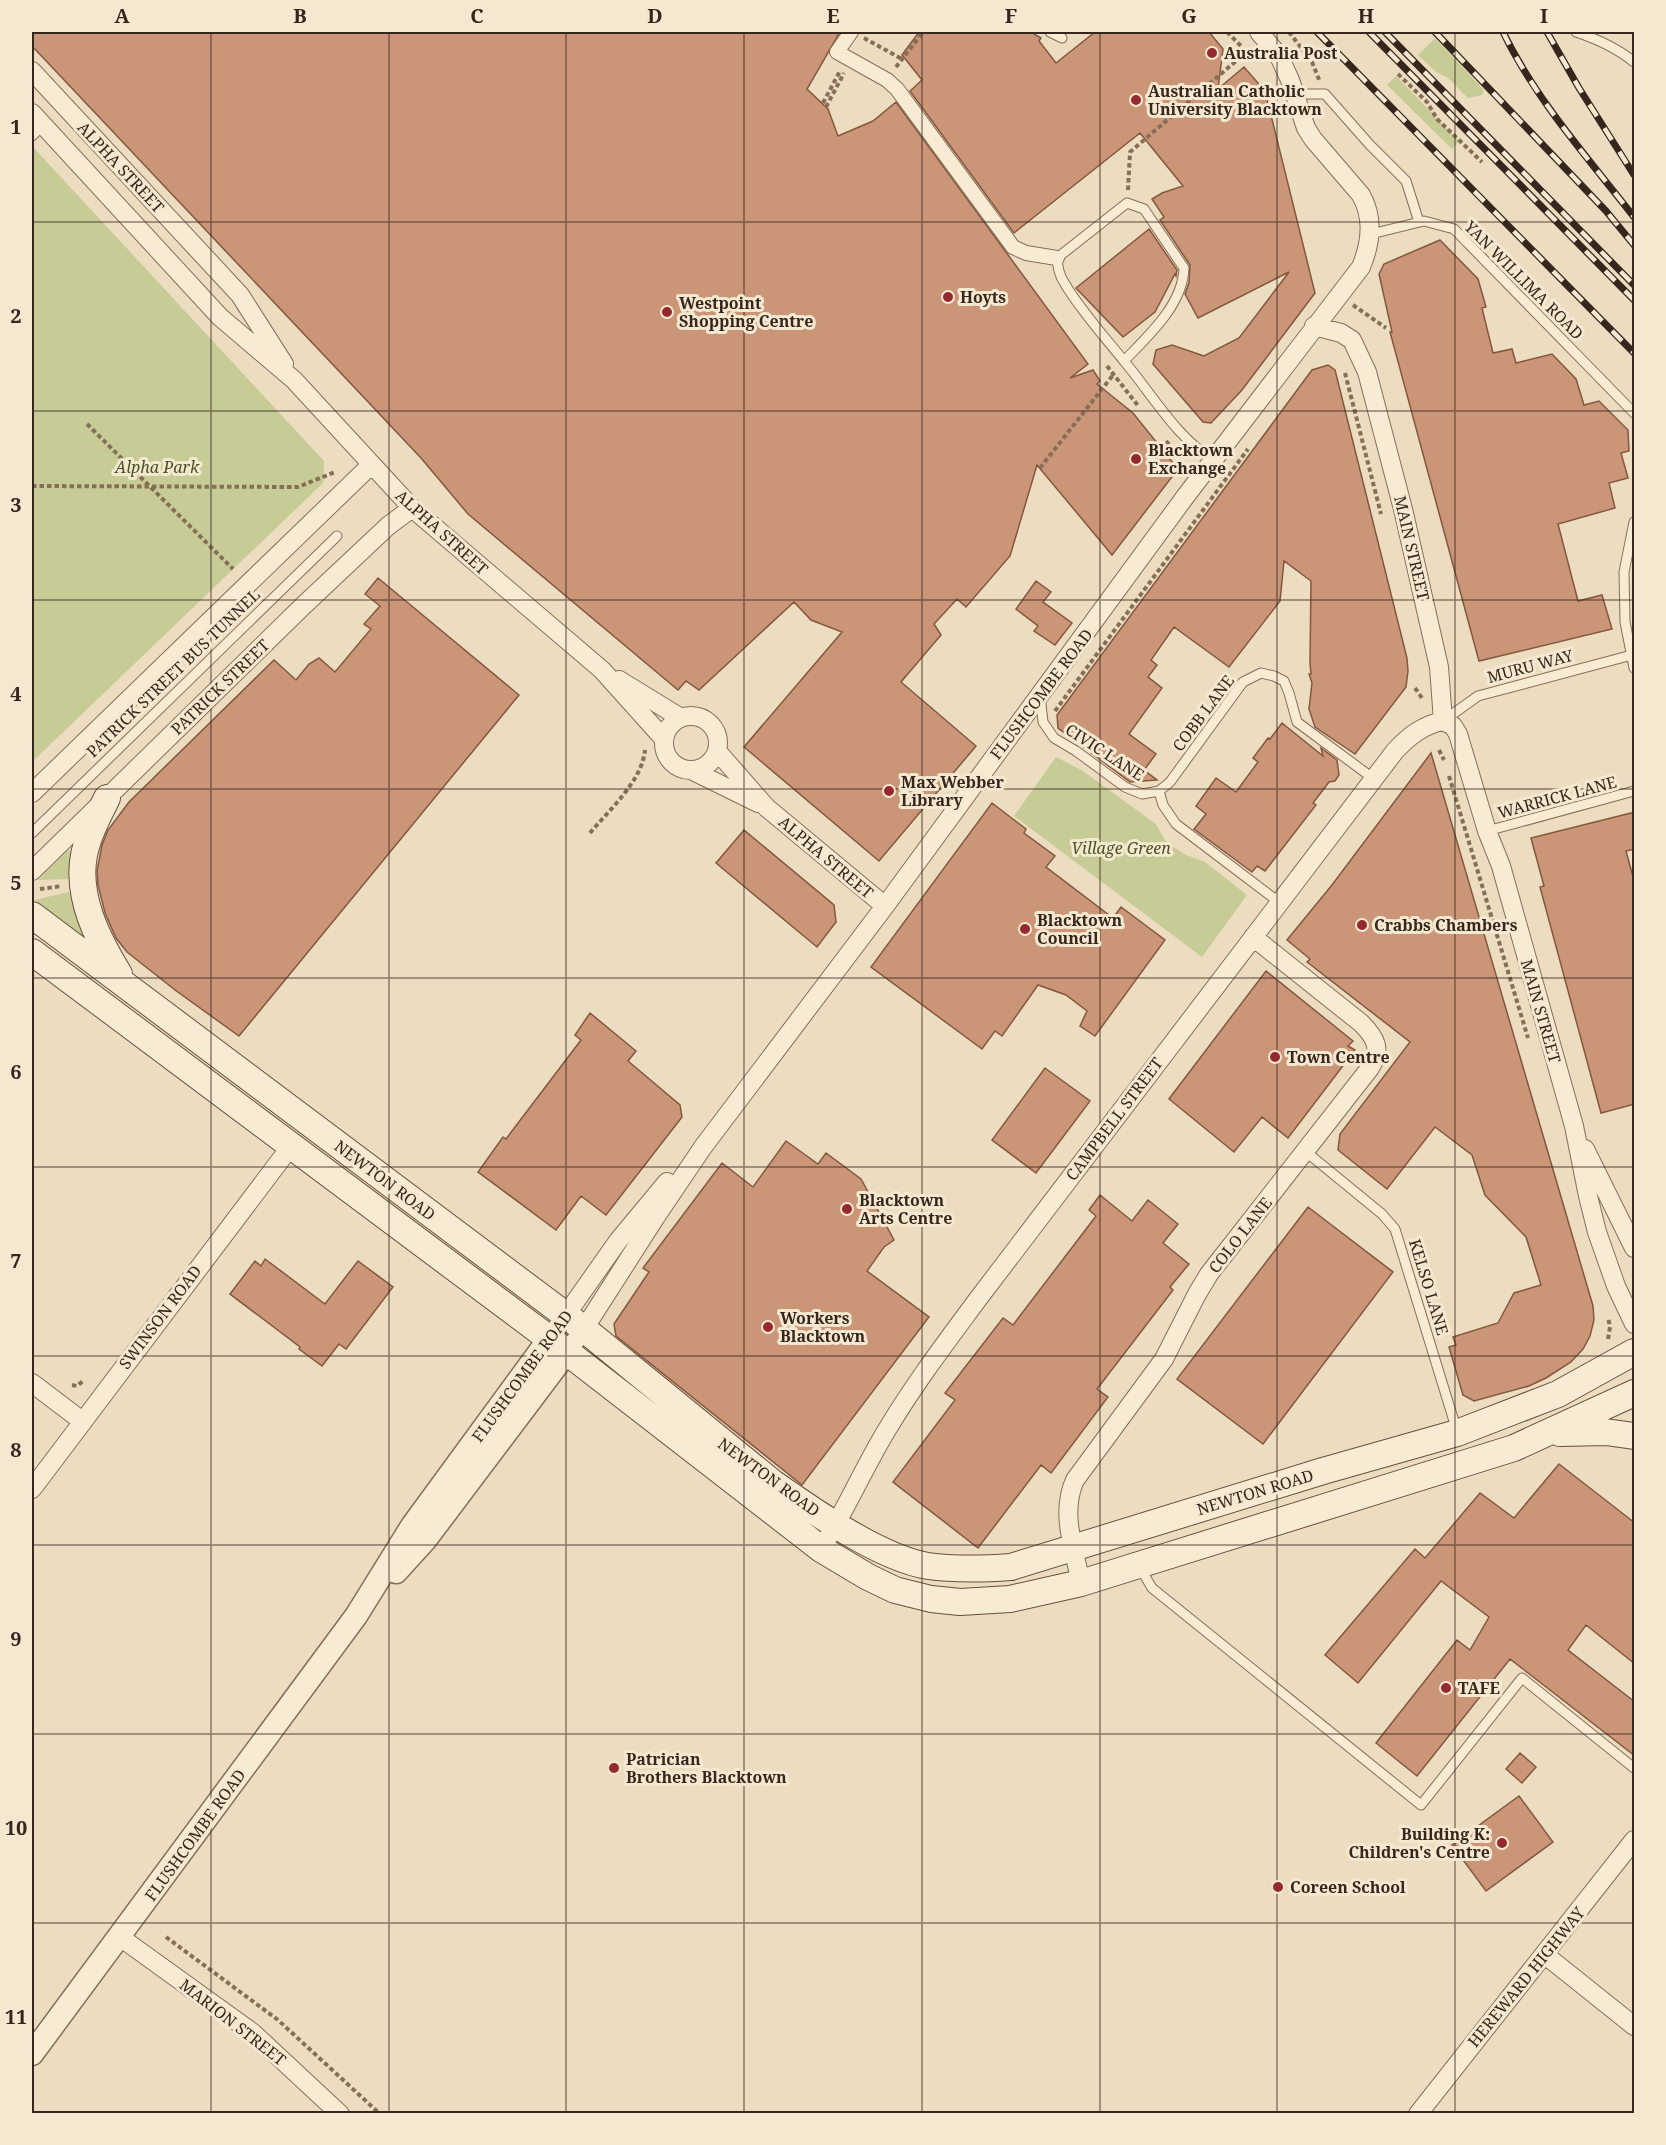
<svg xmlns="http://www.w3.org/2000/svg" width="1666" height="2145" viewBox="0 0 1666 2145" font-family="'Noto Serif',serif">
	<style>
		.green { fill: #c7cb95 }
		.building { fill: #cb9577; stroke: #84573f; stroke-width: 1.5 }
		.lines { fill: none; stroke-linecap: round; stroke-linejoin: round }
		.service-casing { stroke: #866e59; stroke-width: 11 }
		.pedestrian-casing { stroke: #866e59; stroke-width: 16 }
		.minor-casing { stroke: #866e59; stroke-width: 20 }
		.tertiary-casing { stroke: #866e59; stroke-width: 25 }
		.secondary-casing { stroke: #674f3c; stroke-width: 28 }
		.path { stroke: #866e59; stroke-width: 4; stroke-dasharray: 4.5 3; stroke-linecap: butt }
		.service { stroke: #f8ebd3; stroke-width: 9 }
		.pedestrian { stroke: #f8ebd3; stroke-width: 14 }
		.minor { stroke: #f8ebd3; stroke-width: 18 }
		.tertiary { stroke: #f8ebd3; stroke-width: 22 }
		.secondary { stroke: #f8ebd3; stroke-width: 26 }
		.rail-casing { stroke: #35271d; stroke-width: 7 }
		.rail { stroke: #f5e8d0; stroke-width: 4.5; stroke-dasharray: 14; stroke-linecap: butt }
		.grid { fill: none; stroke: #35271d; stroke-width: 1.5; stroke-opacity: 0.55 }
		.poi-dot { fill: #942a30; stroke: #f5e8d0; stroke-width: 2 }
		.labels { text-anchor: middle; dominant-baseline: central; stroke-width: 6; stroke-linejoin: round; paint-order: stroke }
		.poi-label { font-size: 16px; font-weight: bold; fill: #35271d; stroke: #f5e8d0; text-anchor: start }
		.street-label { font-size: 16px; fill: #35271d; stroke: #f5e8d0 }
		.park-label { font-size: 16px; font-style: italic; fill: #485224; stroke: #f5e8d0 }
		.neatline { fill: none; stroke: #35271d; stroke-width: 2 }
		.grid-label { font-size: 20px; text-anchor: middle; font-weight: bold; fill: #35271d }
	</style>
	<rect width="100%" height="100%" fill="#edddc0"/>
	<path class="green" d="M1435 38 1484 90 1482 95 1468 98 1448 78 1436 72 1418 55Z
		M1396 76 1459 141 1452 149 1387 85Z
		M32 146 324 461 323 483 32 762Z
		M1056 757 1083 771 1156 824 1165 840 1172 846 1186 855 1205 862 1247 895 1202 957 1014 816Z
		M68 850 71 853 70 879 38 880Z
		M72 891 78 922 86 940 85 941 35 900Z"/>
	<path class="building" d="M32 32H840L807 89 828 109 838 136 873 121 896 102 1088 364 1070 378 1093 370 1100 381 1097 384 1133 413 1178 469 1112 555 1037 465 1010 556 966 607 957 599 934 624 941 635 901 682 976 746 879 861 744 747 842 632 811 620 794 602 699 690 686 681 678 690 468 514 421 458 32 46Z
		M919 32H1031L1041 38 1039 41 1056 63 1095 32H1209L1223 49 1218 89 1244 67 1265 91 1315 293 1242 390 1211 423 1203 422 1153 364 1156 350 1172 345 1204 356 1239 338 1289 272 1198 318 1185 294 1189 283 1190 265 1160 220 1164 217 1152 199 1162 193 1183 186 1140 133 1014 233 910 91 922 80 902 55Z
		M1149 229 1177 270 1176 276 1175 274 1155 312 1123 337 1076 288Z
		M1440 240 1478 279 1486 307 1482 308 1493 353 1512 349 1516 363 1552 354 1576 379 1584 405 1599 401 1628 430 1629 451 1621 453 1628 478 1609 483 1615 508 1558 524 1578 601 1602 595 1612 629 1479 661 1390 332H1392L1379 274 1384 264Z
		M1328 365 1335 370 1407 658 1408 671 1406 687 1355 754 1315 727 1309 709 1312 683 1309 674H1311L1310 663 1311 581 1284 561 1280 601 1229 667 1174 627 1151 660 1157 665 1148 677 1162 688 1129 734 1156 754 1144 770 1157 780 1130 782 1058 728 1057 715 1312 370Z
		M378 578 519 695 239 1036 175 990 127 952 116 938 105 913 98 885 97 871 102 845 108 830 129 802 274 660 296 680 309 664 319 658 335 672 371 629 364 624 380 606 365 594Z
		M1036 581 1051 592 1043 602 1072 623 1055 645 1034 631 1038 626 1016 609Z
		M1282 723 1323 756 1321 748 1337 760 1339 775 1335 781 1329 782 1323 790 1313 803 1316 805 1265 871 1257 866 1252 872 1194 829 1206 814 1196 806 1216 778 1236 792 1258 762 1253 758 1268 738 1270 739Z
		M1431 753 1593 1306 1594 1320 1590 1336 1583 1349 1571 1362 1546 1378 1529 1386 1474 1401 1463 1395 1449 1347 1456 1345 1453 1337 1498 1323 1514 1293 1541 1285 1526 1237 1485 1195 1472 1155 1435 1127 1387 1189 1338 1150 1340 1134 1410 1042 1307 962 1310 959 1287 940 1332 885Z
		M992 803 1026 829 1024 833 1055 856 1046 867 1113 918 1121 907 1165 940 1095 1036 1080 1026 1087 1011 1066 995 1038 985 1002 1036 995 1031 982 1049 871 967Z
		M1635 812V849L1626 851 1635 884V1104L1601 1113 1540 887 1544 886 1531 838Z
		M744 830 834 905 836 922 817 947 716 863Z
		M1266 971 1353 1041 1348 1046 1355 1050 1288 1138 1262 1117 1234 1152 1169 1099Z
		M590 1013 636 1051 628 1061 680 1105 682 1117 606 1215 581 1196 556 1230 478 1172 503 1137 506 1139 581 1040 575 1035Z
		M1045 1068 1090 1101 1036 1173 992 1140Z
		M786 1141 818 1164 826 1153 861 1179 894 1240 884 1247 867 1271 929 1317 802 1485 616 1336 614 1324 649 1272 643 1268 722 1163 753 1187Z
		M1100 1195 1132 1221 1148 1200 1178 1224 1163 1243 1189 1264 1170 1287 1173 1290 1097 1389 1108 1397 1051 1473 1041 1465 978 1548 893 1482 955 1400 945 1393 1003 1318 1013 1325 1096 1216 1089 1210Z
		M1308 1207 1393 1272 1263 1444 1177 1379Z
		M265 1259 325 1304 358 1261 393 1287 346 1349 339 1344 322 1366 299 1349 300 1347 230 1294 255 1261 261 1266Z
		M1559 1464 1635 1523V1664L1586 1625 1568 1650 1635 1702V1756L1510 1659 1417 1776 1376 1743 1457 1640 1470 1650 1489 1617 1441 1581 1358 1683 1325 1655 1415 1549 1425 1558 1480 1493 1514 1518Z
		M1520 1753 1536 1767 1522 1783 1506 1769Z
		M1519 1796 1553 1842 1486 1891 1452 1845Z"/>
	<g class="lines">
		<g class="service-casing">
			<path id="service" d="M1050 32 1062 38
				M1576 32C1597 39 1617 48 1634 62
				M1294 94H1325L1370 145 1406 181 1419 222
				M32 136 43 125
				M1371 234 1424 221 1454 229 1634 413
				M1124 361C1148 336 1183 305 1184 268L1144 209 1127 203 1057 258C1058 268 1059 275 1065 284 1081 311 1104 336 1124 361 1149 390 1180 443 1214 459
				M1634 522 1624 572 1625 622 1634 668
				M1040 696 1043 722 1054 738 1076 751 1125 787 1142 794 1159 791
				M1443 721 1478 696 1632 655
				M1159 791 1170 782 1243 682 1261 673 1274 676 1284 681 1289 693 1297 722 1374 779
				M1159 791 1163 805 1176 824 1280 903
				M1487 831 1634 791
				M32 833 337 536
				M1305 1151 1382 1214 1395 1229 1457 1431
				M1139 1566 1152 1588 1421 1805 1522 1678 1634 1768"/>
		</g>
		<g class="pedestrian-casing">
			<path id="pedestrian" d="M851 32 837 52 887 80 897 89 1013 247 1026 253 1057 258"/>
		</g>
		<g class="minor-casing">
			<path id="minor" d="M32 71 240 295 284 364
				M32 113 220 317 294 380 412 508 602 670 664 739
				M1314 326 1341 333 1352 340 1367 372 1403 509 1439 667 1443 721
				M619 680 681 718
				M664 743a27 27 0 1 1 54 0a27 27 0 1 1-54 0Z
				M1443 721 1453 726 1458 734 1487 831 1501 866 1574 1126 1588 1196 1597 1232 1616 1286 1634 1324
				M717 751 767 808 885 906
				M691 770 758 803
				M32 793 371 465
				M32 871 304 605 388 526 412 508
				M1585 1149 1634 1248
				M549 1339 618 1241 667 1182
				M567 1352 584 1329 655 1218 703 1147 885 906 1185 497 1361 267C1371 243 1374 218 1361 195L1313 139 1306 128 1290 80 1279 56 1259 32
				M32 1383 82 1421
				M32 1489 291 1146
				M821 1549C846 1510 864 1467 888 1428 915 1383 947 1341 978 1299L1395 751C1409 736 1423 725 1443 721
				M1081 1583C1074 1549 1060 1512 1075 1480L1164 1359 1197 1294 1209 1274 1370 1068C1382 1049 1376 1038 1361 1023L1253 937
				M120 1937 253 2033 340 2114
				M1544 1954 1634 2026
				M1418 2114 1634 1840"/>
		</g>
		<g class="tertiary-casing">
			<path id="tertiary" d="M396 1572 426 1539 567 1352
				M32 2054 356 1616 412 1526 549 1339"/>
		</g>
		<g class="secondary-casing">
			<path id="secondary" d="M107 798C98 816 88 835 84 855 76 897 98 940 119 974
				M32 915 584 1329 773 1483C813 1511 880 1558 928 1566 956 1570 983 1569 1011 1567L1323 1471 1457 1433 1558 1394 1634 1352
				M32 952 567 1352 821 1549 868 1577 895 1590 931 1599 960 1602 1010 1599 1081 1583 1514 1448 1634 1393
				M1560 1433 1606 1432 1634 1436"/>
		</g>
		<path class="path" d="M1227 32 1247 52
			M1289 32 1312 62 1320 82
			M864 38 902 59
			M896 67 923 32
			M1398 74 1427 102 1437 119 1482 162
			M823 103 840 71
			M826 107 844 73
			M1128 190 1130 152 1250 49
			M1353 305 1386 328
			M1107 366 1139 407
			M1345 373 1381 514
			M87 424 233 569
			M1166 441 1179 456 1184 467
			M1040 468 1113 375
			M32 486 298 487 335 472
			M1415 688 1422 698
			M1055 711 1248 449
			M1439 750 1444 760
			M1449 776 1528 1038
			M590 833C610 809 642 781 645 750
			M40 889 62 886
			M1608 1339 1610 1327 1608 1317
			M72 1385 77 1386 84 1380
			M166 1937 278 2020 380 2114"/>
		<use href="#service" class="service"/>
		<use href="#pedestrian" class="pedestrian"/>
		<use href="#minor" class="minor"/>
		<use href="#tertiary" class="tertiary"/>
		<use href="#secondary" class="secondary"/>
		<g class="rail-casing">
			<path id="rail" d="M1317 32 1634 353
				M1369 32 1634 300
				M1385 32 1634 285
				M1435 32 1606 211 1634 245
				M1503 32C1536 100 1588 158 1634 217
				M1547 32 1579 88 1634 175"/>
		</g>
		<use href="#rail" class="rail"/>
	</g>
	<path class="grid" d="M211 32V2114M389 32V2114M566 32V2114M744 32V2114M922 32V2114M1100 32V2114M1277 32V2114M1455 32V2114M32 222H1634M32 411H1634M32 600H1634M32 789H1634M32 978H1634M32 1167H1634M32 1356H1634M32 1545H1634M32 1734H1634M32 1923H1634"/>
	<g class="poi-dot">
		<circle cx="1212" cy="53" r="6"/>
		<circle cx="1136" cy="100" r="6"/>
		<circle cx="948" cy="297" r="6"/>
		<circle cx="667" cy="312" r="6"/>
		<circle cx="1136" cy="459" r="6"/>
		<circle cx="889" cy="791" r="6"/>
		<circle cx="1362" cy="925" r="6"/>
		<circle cx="1025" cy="929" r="6"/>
		<circle cx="1275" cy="1057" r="6"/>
		<circle cx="847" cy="1209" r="6"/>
		<circle cx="768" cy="1327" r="6"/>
		<circle cx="1446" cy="1688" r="6"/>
		<circle cx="614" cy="1768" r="6"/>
		<circle cx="1502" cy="1843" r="6"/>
		<circle cx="1278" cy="1887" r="6"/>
	</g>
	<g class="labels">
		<g class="poi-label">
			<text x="1224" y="53">Australia Post</text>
			<text x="1148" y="91">Australian Catholic<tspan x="1148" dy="18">University Blacktown</tspan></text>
			<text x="960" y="297">Hoyts</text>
			<text x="679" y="303">Westpoint<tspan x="679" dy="18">Shopping Centre</tspan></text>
			<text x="1148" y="450">Blacktown<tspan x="1148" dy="18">Exchange</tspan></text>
			<text x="901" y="782">Max Webber<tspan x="901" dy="18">Library</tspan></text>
			<text x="1037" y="920">Blacktown<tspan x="1037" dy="18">Council</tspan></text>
			<text x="1374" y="925">Crabbs Chambers</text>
			<text x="1287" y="1057">Town Centre</text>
			<text x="859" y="1200">Blacktown<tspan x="859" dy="18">Arts Centre</tspan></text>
			<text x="780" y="1318">Workers<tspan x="780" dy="18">Blacktown</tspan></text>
			<text x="1458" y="1688">TAFE</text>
			<text x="626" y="1759">Patrician<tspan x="626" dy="18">Brothers Blacktown</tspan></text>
			<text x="1490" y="1834" text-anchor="end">Building K:<tspan x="1490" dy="18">Children's Centre</tspan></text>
			<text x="1290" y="1887">Coreen School</text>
		</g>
		<g class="street-label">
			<text transform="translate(121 167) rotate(47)">ALPHA STREET</text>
			<text transform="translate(1524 280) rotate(45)">YAN WILLIMA ROAD</text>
			<text transform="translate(442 532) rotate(42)">ALPHA STREET</text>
			<text transform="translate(1412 548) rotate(77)">MAIN STREET</text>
			<text transform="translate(1530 666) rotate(-15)">MURU WAY</text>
			<text transform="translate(173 673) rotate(-44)">PATRICK STREET BUS TUNNEL</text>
			<text transform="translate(220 687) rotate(-44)">PATRICK STREET</text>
			<text transform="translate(1041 694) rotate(-53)">FLUSHCOMBE ROAD</text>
			<text transform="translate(1203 713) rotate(-53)">COBB LANE</text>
			<text transform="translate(1105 752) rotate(33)">CIVIC LANE</text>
			<text transform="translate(1557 797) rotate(-15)">WARRICK LANE</text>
			<text transform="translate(826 857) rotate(40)">ALPHA STREET</text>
			<text transform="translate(1541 1011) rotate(74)">MAIN STREET</text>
			<text transform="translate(1114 1119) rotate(-53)">CAMPBELL STREET</text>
			<text transform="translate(385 1180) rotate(37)">NEWTON ROAD</text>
			<text transform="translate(1240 1235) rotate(-52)">COLO LANE</text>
			<text transform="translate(1429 1287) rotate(73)">KELSO LANE</text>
			<text transform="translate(160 1317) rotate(-53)">SWINSON ROAD</text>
			<text transform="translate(522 1376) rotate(-54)">FLUSHCOMBE ROAD</text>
			<text transform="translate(769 1477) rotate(36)">NEWTON ROAD</text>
			<text transform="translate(1255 1492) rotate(-17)">NEWTON ROAD</text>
			<text transform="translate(195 1835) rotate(-54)">FLUSHCOMBE ROAD</text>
			<text transform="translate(1526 1977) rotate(-51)">HEREWARD HIGHWAY</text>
			<text transform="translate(233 2022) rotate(38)">MARION STREET</text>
		</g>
		<g class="park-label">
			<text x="157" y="467">Alpha Park</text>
			<text x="1121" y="848">Village Green</text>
		</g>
	</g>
	<rect width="1666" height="2145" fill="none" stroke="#f5e8d0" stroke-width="66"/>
	<rect x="33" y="33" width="1600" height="2079" class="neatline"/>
	<g class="grid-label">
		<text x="122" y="23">A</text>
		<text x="300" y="23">B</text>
		<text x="477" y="23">C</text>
		<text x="655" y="23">D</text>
		<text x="833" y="23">E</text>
		<text x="1011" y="23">F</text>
		<text x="1189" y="23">G</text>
		<text x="1366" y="23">H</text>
		<text x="1544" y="23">I</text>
		<text x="16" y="134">1</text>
		<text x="16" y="323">2</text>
		<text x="16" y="512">3</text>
		<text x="16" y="701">4</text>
		<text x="16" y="890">5</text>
		<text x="16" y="1079">6</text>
		<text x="16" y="1268">7</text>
		<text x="16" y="1457">8</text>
		<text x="16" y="1646">9</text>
		<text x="16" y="1835">10</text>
		<text x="16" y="2024">11</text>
	</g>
</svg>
